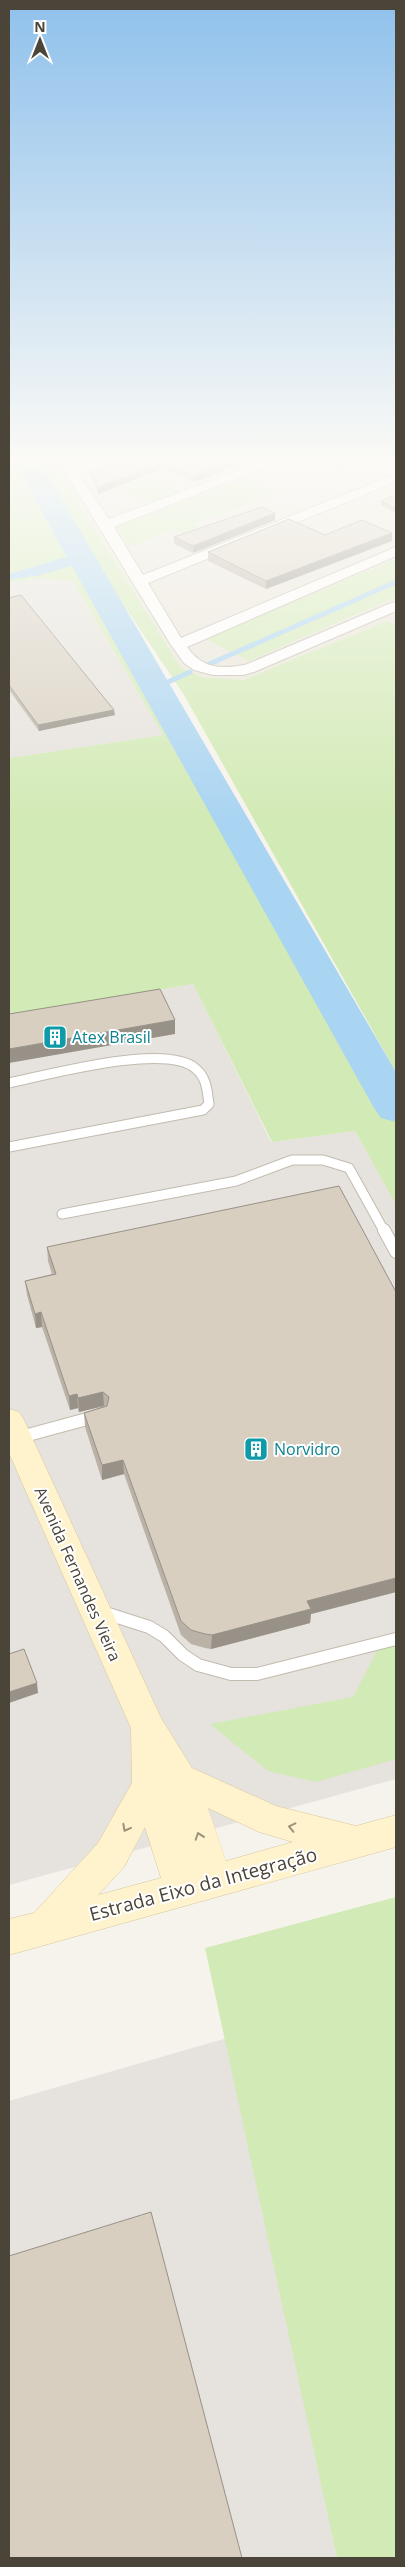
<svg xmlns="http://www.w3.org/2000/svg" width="405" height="2567" viewBox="0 0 405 2567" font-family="'Open Sans',sans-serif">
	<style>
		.residential { fill: #eae5da }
		.industrial { fill: #e6e2dd }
		.green { fill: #d2eab5 }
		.water { fill: #a9d4f2 }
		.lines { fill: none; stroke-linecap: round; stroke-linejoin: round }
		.stream { stroke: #a9d4f2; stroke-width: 5 }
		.river { fill: #a9d4f2; fill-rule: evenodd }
		.service-far1-casing { stroke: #c2bbae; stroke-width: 11 }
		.service-casing { stroke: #c2bbae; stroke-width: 14 }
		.minor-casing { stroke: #c2bbae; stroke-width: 2 }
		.secondary-casing { stroke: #d6c79b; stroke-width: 1 }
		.service-far1 { stroke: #fff; stroke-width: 9 }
		.service { stroke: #fff; stroke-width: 12 }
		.minor { fill: #fff; fill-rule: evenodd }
		.secondary { fill: #fff3cd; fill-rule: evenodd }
		.wall { fill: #bab2a6 }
		.shaded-wall { fill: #979187 }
		.building { fill: #d8cfc1; stroke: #979187 }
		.oneway { stroke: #9c937c }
		.labels { text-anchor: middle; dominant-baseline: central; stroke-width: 4; stroke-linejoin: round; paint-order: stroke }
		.culture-label { font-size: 16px; fill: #0d838f; stroke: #fff; text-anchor: start }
		.street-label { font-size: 16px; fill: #4b4439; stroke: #fff }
		.near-street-label { font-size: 19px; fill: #4b4439; stroke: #fff }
	</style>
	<rect width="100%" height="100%" fill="#f6f3ec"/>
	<path class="residential" d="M53 462H396V626L387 621 243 680 203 677 180 668Z"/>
	<path class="industrial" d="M37 579 72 580 163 735 9 758V583Z
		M193 984 271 1142 355 1131 396 1205V1779L9 1885V1016Z
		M227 2038 337 2558H9V2101Z"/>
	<path class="green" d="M9 462H27L396 1108V1205L355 1131 272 1142 193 984 9 1016V758L163 735 72 580 37 579 9 583Z
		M36 462H53L181 668 203 677 243 680 387 621 396 626V1072L184 695 89 553Z
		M151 477 182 492 150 503 116 488Z
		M246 479 279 493 192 524 224 539 208 546 173 529 129 547 117 526Z
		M396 559V597L249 661 206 639Z
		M396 1639V1759L316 1782 268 1771 210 1724 353 1697 381 1643Z
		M396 1897V2558H337L205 1948Z"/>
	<path class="water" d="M79 553 85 562 40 575 9 580V574Z"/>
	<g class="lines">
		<path class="stream" d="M207 665 396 582
			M157 687 190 672"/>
		<path class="river" d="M14 462H40L396 1072V1122L381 1118 374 1108Z"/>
		<g class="service-far1-casing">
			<path id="service-far1" d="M9 1083C48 1075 167 1042 196 1069 207 1078 207 1091 209 1104L203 1110 9 1147
				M62 1214 236 1181 292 1160H323L349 1168 384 1231"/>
		</g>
		<g class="service-casing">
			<path id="service" d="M384 1230 396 1252
				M17 1438 98 1416
				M99 1611 149 1627 164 1636 183 1655 198 1665 231 1674H257L396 1639"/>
		</g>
		<g class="minor-casing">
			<path id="minor" d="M59 462H71L76 469 96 462H114L80 476 109 519 261 462H279L114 527 143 575 396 474V482L148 583 181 638 396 547V556L187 647C203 669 220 669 245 665L391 603 396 602V611L254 672 243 675H213L194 670 184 663 171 645Z"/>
		</g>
		<g class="secondary-casing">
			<path id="secondary" d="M9 1409 19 1412 24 1420 161 1718 192 1768 276 1806 356 1826 396 1815V1847L9 1955V1919L34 1913 98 1843 132 1783 131 1728 9 1453ZM208 1808 259 1832 293 1842 226 1861ZM145 1827 161 1878 98 1895 124 1867Z"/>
		</g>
		<use href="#service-far1" class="service-far1"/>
		<use href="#service" class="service"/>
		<use href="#minor" class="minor"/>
		<use href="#secondary" class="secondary"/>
	</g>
	<path class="wall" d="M111 462H256L247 465 242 463 195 482 162 469 98 494 91 476V470Z
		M331 462H353L341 466Z
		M396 495V513L381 506V501Z
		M275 513V520L193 553 174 544V537Z
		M325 535 392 541 266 589 208 561V552Z
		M9 598 115 715 39 731 9 690Z
		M47 1247 396 1292V1592L311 1614 310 1623 211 1649 205 1648 191 1644 181 1635 124 1474 102 1480 85 1427 84 1413 104 1406 79 1412 78 1408 70 1410 42 1327 36 1328 27 1295 25 1281 52 1274 48 1261Z"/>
	<path class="shaded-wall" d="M230 462H242V463L195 482V476Z
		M247 462H256L247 465Z
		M341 462H353L341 466Z
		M162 463V469L98 494V487Z
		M275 513V520L193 553V546Z
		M392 533V541L266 589V581Z
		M114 710 115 715 39 731 38 725Z
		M175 1020V1034L9 1063V1049Z
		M41 1312 42 1327 36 1328 35 1314Z
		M103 1392 104 1406 79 1412 78 1398Z
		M77 1394 78 1408 70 1410 69 1396Z
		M123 1460 124 1474 102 1480V1465Z
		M396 1578V1592L311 1614 310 1623 211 1649 212 1635 307 1601Z
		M37 1683 38 1693 9 1703V1692Z"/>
	<path class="building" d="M111 462H230L195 476 162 463 98 487 91 470Z
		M396 495V508L381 501Z
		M262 507 275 513 193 546 174 537Z
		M289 519 325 535 362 520 392 533 266 581 208 552Z
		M21 595 114 710 38 725 9 685V598Z
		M160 989 175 1020 9 1049V1014Z
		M339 1186 396 1292V1578L307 1601 311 1609 212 1635 205 1634 191 1630 181 1621 123 1460 102 1465 84 1413 107 1406 109 1397 103 1392 78 1398 77 1394 69 1396 41 1312 35 1314 25 1281 56 1274 47 1247Z
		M24 1649 37 1683 9 1692V1654Z
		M151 2212 242 2558H9V2256Z"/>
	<defs><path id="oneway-chevron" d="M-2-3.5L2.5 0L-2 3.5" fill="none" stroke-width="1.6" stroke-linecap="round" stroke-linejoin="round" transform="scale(1.25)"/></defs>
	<g class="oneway">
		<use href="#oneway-chevron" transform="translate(292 1827) rotate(-167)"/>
		<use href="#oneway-chevron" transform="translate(126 1828) rotate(118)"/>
		<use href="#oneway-chevron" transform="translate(199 1836) rotate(-109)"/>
	</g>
	<linearGradient id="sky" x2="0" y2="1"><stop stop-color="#8fc1ec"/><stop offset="0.56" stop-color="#fbfaf6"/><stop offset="1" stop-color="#fbfaf6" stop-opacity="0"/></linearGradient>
	<rect width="405" height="821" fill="url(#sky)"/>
	<defs>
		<g id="building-square" transform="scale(1.25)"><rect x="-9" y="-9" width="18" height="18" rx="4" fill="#0f9aa8" stroke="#fff"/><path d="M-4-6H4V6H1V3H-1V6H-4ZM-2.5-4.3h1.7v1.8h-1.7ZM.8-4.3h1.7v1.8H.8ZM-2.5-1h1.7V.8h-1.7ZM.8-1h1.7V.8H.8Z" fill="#fff"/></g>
	</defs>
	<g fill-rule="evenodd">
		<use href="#building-square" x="55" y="1037"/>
		<use href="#building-square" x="256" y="1449"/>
	</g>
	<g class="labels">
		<g class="culture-label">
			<text x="72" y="1037">Atex Brasil</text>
			<text x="274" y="1449">Norvidro</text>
		</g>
		<g class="street-label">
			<text transform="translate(78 1574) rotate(66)">Avenida Fernandes Vieira</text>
		</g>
		<g class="near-street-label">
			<text transform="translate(203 1884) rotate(-15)">Estrada Eixo da Integração</text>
		</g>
	</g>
	<rect width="405" height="2567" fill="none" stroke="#4b4439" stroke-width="20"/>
	<g transform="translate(40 40)" stroke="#ffffff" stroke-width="4" paint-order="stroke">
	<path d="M0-4L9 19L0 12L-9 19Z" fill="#4b4439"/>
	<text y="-8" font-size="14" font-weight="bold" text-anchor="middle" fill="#4b4439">N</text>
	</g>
</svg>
